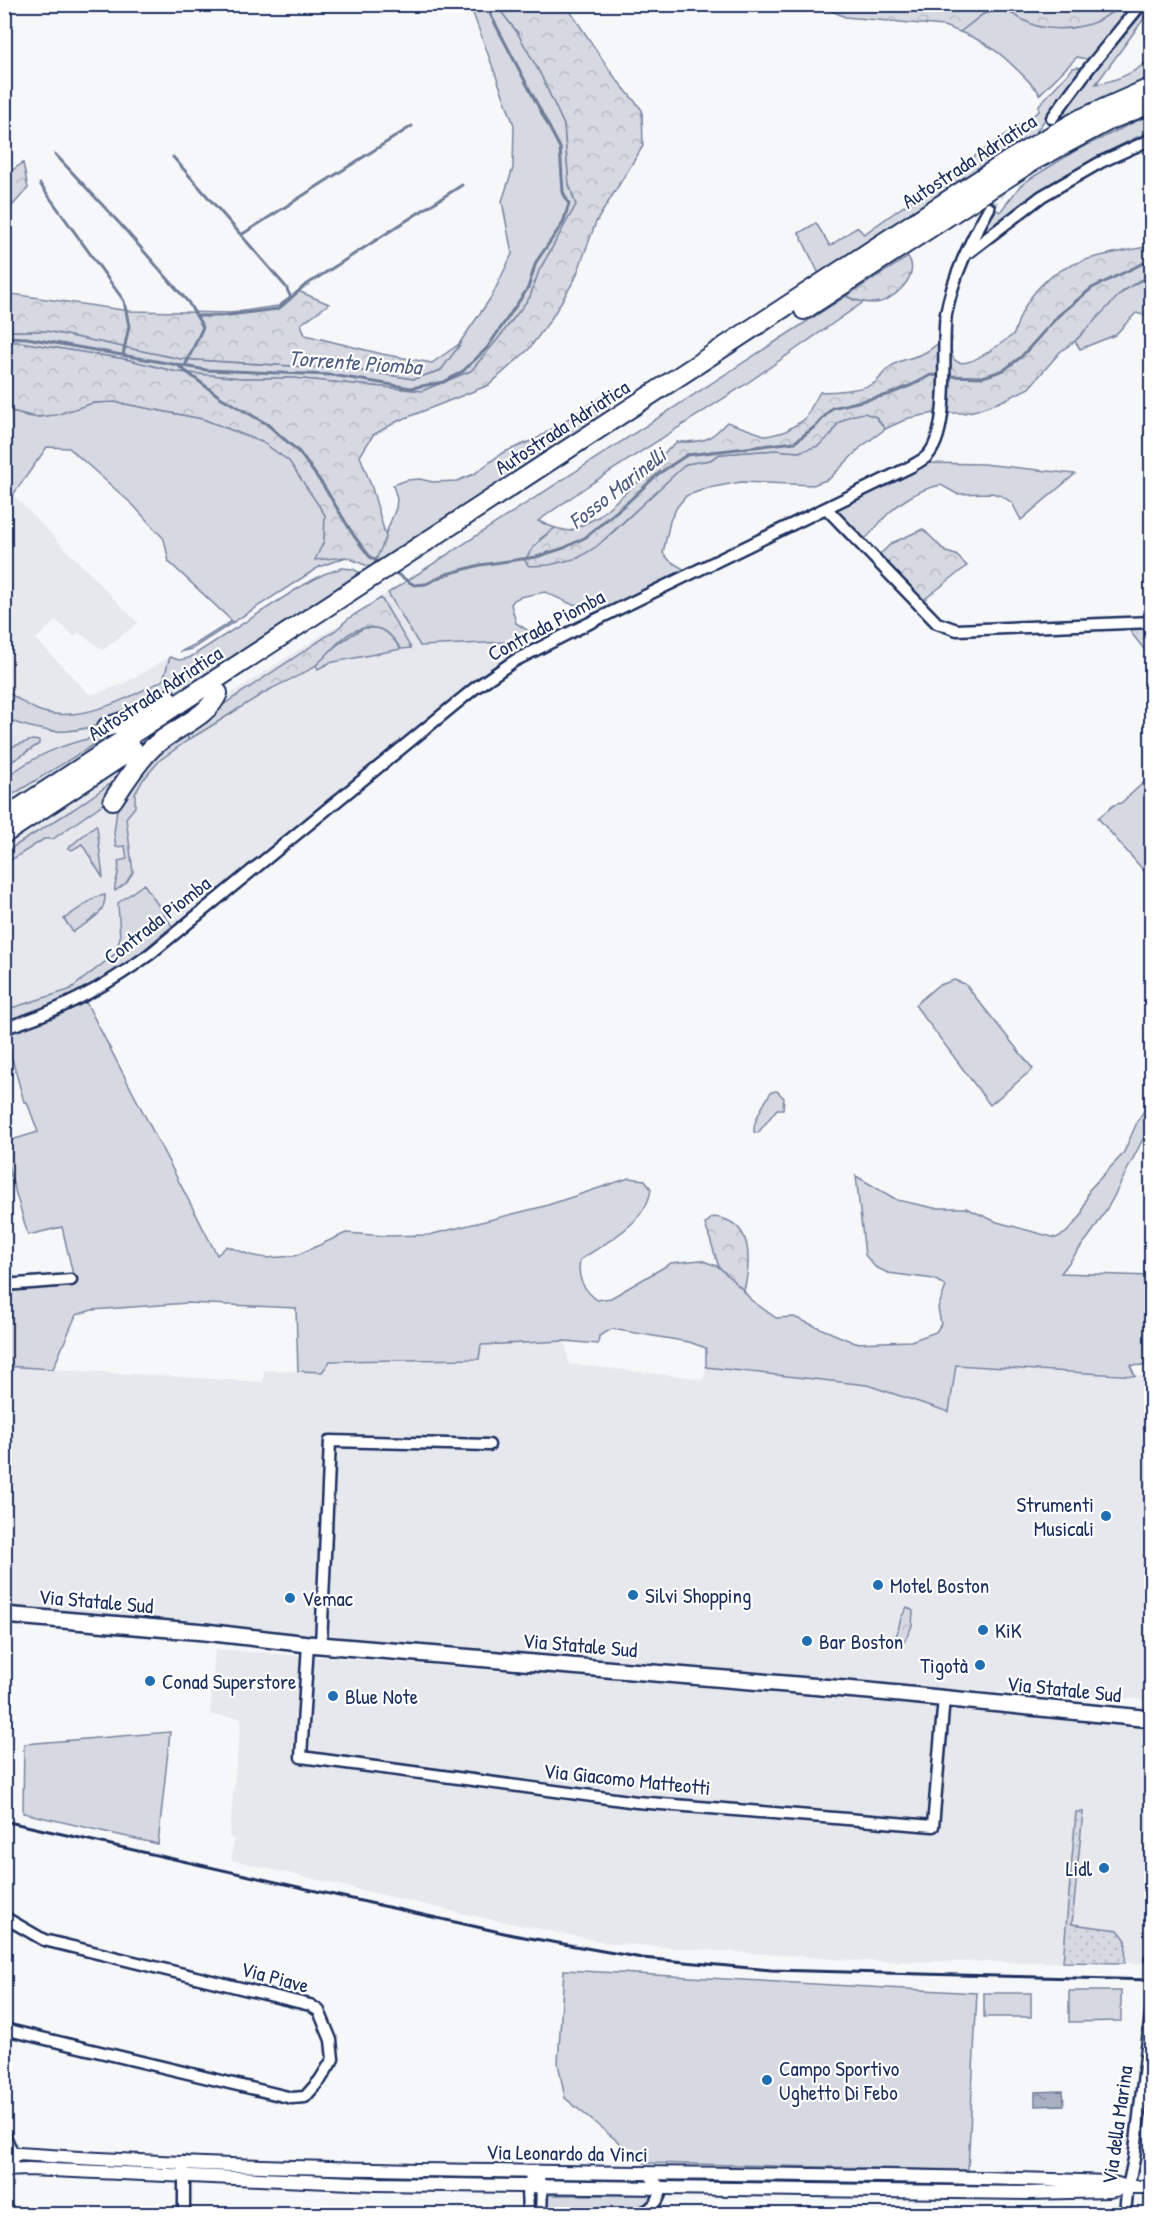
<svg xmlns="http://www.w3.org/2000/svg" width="1156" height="2219" viewBox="0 0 1156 2219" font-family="'Patrick Hand',sans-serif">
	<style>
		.built { fill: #e6e8ee }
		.green { fill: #d6d9e2; stroke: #7884a0; stroke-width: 1.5 }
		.forest { fill: url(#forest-crowns); stroke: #7884a0; stroke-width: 1.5 }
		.garden { fill: url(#garden-dots); stroke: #7884a0; stroke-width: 1.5 }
		.water { fill: url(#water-ripples); stroke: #707c99; stroke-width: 1.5 }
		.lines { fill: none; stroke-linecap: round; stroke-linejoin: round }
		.stream { stroke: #707c99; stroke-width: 3 }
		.minor-tunnel { stroke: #cacfda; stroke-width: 10; stroke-dasharray: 10 5; stroke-linecap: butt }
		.minor-casing { stroke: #1b2f5e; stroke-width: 15 }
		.tertiary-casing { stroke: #1b2f5e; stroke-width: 16 }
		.primary-casing { stroke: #1b2f5e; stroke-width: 20 }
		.motorway-casing { stroke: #1b2f5e; stroke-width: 22 }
		.minor { stroke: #fff; stroke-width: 10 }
		.tertiary { stroke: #fff; stroke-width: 12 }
		.primary { stroke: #fff; stroke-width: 15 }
		.motorway { stroke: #fff; stroke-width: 18 }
		.rail { stroke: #1b2f5e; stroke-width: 3 }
		.poi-dot { fill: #1f6fb2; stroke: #fff; stroke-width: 2 }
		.labels { text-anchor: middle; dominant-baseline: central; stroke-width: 4.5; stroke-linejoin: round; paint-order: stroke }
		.street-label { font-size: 21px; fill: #1b2f5e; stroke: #fff }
		.poi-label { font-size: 21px; fill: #1b2f5e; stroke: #fff; text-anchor: start }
		.water-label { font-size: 22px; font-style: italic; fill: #4d5c81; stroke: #fff }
	</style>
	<defs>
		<pattern id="forest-crowns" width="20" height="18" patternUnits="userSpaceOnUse" patternTransform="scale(1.5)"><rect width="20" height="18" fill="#d6d9e2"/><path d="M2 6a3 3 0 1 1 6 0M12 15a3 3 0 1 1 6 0" fill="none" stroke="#b7bbc4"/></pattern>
		<pattern id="garden-dots" width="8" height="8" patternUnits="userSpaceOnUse" patternTransform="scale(1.5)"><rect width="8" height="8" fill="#d6d9e2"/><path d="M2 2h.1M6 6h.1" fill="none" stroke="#b7bbc4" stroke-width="1.8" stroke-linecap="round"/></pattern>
		<pattern id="water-ripples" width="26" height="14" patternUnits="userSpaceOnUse" patternTransform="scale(1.5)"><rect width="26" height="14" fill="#a9b0c1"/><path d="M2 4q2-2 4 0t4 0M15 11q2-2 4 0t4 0" fill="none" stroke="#8990a0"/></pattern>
	</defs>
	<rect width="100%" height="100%" fill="#f6f7f9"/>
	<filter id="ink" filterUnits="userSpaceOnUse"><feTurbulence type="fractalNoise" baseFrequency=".0167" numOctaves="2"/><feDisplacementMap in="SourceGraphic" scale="12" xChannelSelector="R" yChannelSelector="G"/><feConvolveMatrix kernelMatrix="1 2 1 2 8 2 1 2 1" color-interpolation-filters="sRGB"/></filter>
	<g filter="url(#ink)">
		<path class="built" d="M5 494 13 495 138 623 103 650 78 632 75 637 56 620 36 639 90 695 123 684 170 657 154 710 5 808Z
			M388 593 420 646 507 642 497 665 141 952 115 954 69 990 5 1010V843L143 750Z
			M565 1341 569 1364 703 1379 706 1367 867 1385 949 1412 956 1365 1151 1376V1700L886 1686 5 1606 4 1366 263 1382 264 1370 322 1372 329 1361 479 1359 480 1345Z
			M215 1649 623 1680 1151 1727 1152 1947 1149 1963 862 1961 610 1943 470 1915 231 1860 234 1840 229 1836 241 1718 210 1715Z"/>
		<path class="green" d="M470 5H496L517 32 540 73 564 125 569 184 576 205 539 271 530 297 498 339 471 371 422 391 293 378H241L177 372 125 359 19 342H5V331H47L181 359 357 370 414 379 441 370 492 296 512 254 502 201 513 168 514 125Z
			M1118 5H1137L1091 60 1077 57 1039 95 1038 91C1012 64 996 45 960 32L983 14 1003 9 1040 27 1111 13Z
			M1150 5H1151V9L1096 84C1116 81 1137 72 1151 58V77L1060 123 1064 112 1094 72Z
			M1078 67 1081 69 1029 142 820 276 799 233 816 223 830 246 857 227 864 234 1039 111V105L1073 68Z
			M1151 114V131C1091 156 1039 193 987 232L985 230 990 218 997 210 1000 212 1020 186 1033 177 1075 151Z
			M1151 277V317L1136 313 1115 335 1080 349 1075 341C1099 317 1118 287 1151 277Z
			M846 296 854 300 865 301 743 386 589 485 538 521 555 528 540 539 578 558 609 536 685 464 710 460 720 454 775 450 799 452 831 435 838 423 850 416 864 412 876 417 885 429 861 447 829 479 813 485 741 482 708 488 686 496 677 507 670 521 663 553 670 561 685 570 594 616 590 608 585 605 571 604 545 592 520 597 514 600 511 604 516 623 538 637 507 642 420 646 388 593Z
			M613 390 606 417 372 568 396 508 397 499 393 485 407 480 420 479 433 482 457 481 474 474 502 453 538 438Z
			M115 402 203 419 262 442 289 460 308 486 325 515 324 541 346 557 319 567 201 643 192 649 180 652 194 645 232 621 169 562 164 539 133 505 69 448 47 447 13 495 5 494 4 407C32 424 50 416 77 407 90 403 102 402 115 402Z
			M925 463 983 464 1075 474 1021 520 1012 503 1002 496 992 493 957 494 941 485C923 488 904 499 890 512 881 520 874 531 864 540L833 510 917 469Z
			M342 568 353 569 366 576C327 600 288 624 249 648 201 678 124 727 67 731 46 733 24 726 5 719L4 690C16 697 28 707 40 711 80 724 129 698 163 680L170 657 179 660 189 658 300 587 324 574Z
			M364 628H380L387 631 401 649 329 663 318 669 316 665C331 649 344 638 364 628Z
			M188 728V740L160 760 143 780 135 794V807L126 818 133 872 126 883 115 891C113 881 121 877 118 861L127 859 125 846 116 847 114 833 117 809 139 768Z
			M109 734H111L12 795 7 788 10 774C43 751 70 742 109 734Z
			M32 740 39 741V744L5 766V749Z
			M131 769 114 796 53 839H44L5 864V852L74 809Z
			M1151 776V879L1098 818 1114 805 1121 803Z
			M96 825 97 827 103 878 82 844 72 850 68 848Z
			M144 884 172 926 134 958 86 991 5 1023V1010L69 990 115 954 120 938 118 903Z
			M105 895C106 915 87 922 73 932L64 919 96 897Z
			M954 980 965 984 1033 1069 990 1105 915 1005 937 986Z
			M86 1002 217 1255 227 1246 250 1255 266 1258 295 1256 346 1233 386 1236 429 1235 545 1206 629 1178 645 1180 651 1189C647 1223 606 1242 580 1260 577 1278 582 1288 597 1300L611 1298 671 1263 701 1260 719 1267 739 1285 751 1300 776 1318 794 1317 855 1343 911 1341 936 1332 941 1324 938 1308 946 1286 934 1279 888 1273 875 1267 865 1255 856 1176 897 1200 934 1208H966L997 1222 1056 1238 1066 1233 1081 1216 1089 1190 1123 1154 1138 1120 1151 1100V1118L1147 1131 1111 1202 1093 1231 1061 1273 1151 1276V1366L1130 1365 1135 1376 956 1365 949 1412 867 1385 706 1367V1348L689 1342 612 1329 599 1336 598 1344 565 1341 481 1345 479 1359 330 1361 322 1372 298 1371 296 1308 187 1303 92 1310 76 1315 53 1369 5 1366 4 1289 75 1283 62 1227 28 1235 5 1156V1142L38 1132 27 1102H24L5 1033 60 1014Z
			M777 1091 784 1098 783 1109H777L758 1133 754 1132C753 1119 765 1103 771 1092Z
			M170 1732 158 1844 23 1813 24 1744Z
			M564 1970 977 1993 968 2170 644 2163 565 2098 558 2063Z
			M1069 1991H1121V2021L1069 2022Z
			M984 1993H1031V2017H984Z
			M544 2195H655L646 2203 623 2214H543Z"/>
		<path class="forest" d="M496 5H566L613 75 642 110 643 146 596 222 575 279 551 319 529 349 489 385 398 421 373 435 360 456 372 488 386 537 372 568 346 557 315 560 324 541 325 515 289 461 262 442 203 419 115 402 93 403 56 415 35 417 12 411 5 407 4 342H19L125 359 177 372 241 378H293L422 391 471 371 498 339 530 297 539 271 576 205 569 184 564 125 540 73 517 32Z
			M819 5H1118C1102 26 1067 32 1041 27 1028 25 1014 14 1003 9L983 14 960 32 944 26 845 17Z
			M23 163 28 188 5 214V175Z
			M1151 246V277L1138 281 1122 292 1075 341 1060 352 1029 388 1000 402 977 410 964 413H935L909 418 885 429 876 417 864 413 850 416 838 423 831 435 818 446 799 452 775 450 720 454 710 460 686 464 596 547 578 558 549 565 529 566 525 561C532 546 542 538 555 528L570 531 598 517 640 480 655 461 677 442C704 442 708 442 727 422L767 436 784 432 804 420 820 392C833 392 866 390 876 382 882 376 885 369 893 365 902 359 914 358 924 353 937 347 936 341 952 338 944 390 997 346 1014 334 1034 262 1088 258 1151 246Z
			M908 257C922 275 892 303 874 303 864 303 854 300 846 296Z
			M298 291 329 304 301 324 305 335 382 354 432 363 462 342 441 370 414 379 357 370 181 359 47 331H5V293L130 311 230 313 278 306Z
			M923 529 946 552 956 555 967 566 921 602 879 555 892 543Z
			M381 598 411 648 401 649C391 634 382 625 364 628 343 631 331 653 316 665 304 675 285 681 271 689 243 705 216 724 188 740V728L336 630 349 618Z
			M713 1217C754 1220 751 1261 744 1291L719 1267 705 1224Z
			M907 1607 913 1611 912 1626 904 1642H899L896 1638 901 1618Z"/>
		<path class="garden" d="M1151 624V658L1125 625Z
			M1076 1812H1083L1072 1924 1118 1930 1126 1940 1125 1963 1063 1962Z"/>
		<path class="water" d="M1063 2091 1064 2105 1035 2106V2092Z"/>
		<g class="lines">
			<path class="stream" d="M55 154 121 225 188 302 203 327 185 366
				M173 157 241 235
				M40 184 124 301 129 326 123 355
				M291 298 303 287 462 185
				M196 316H221L278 309 291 298 286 287 241 235 412 126
				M4 337 27 338 206 370 332 375 411 388 444 382 463 371 487 348 528 288 536 262 563 223 569 204 563 192 560 148 485 4
				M176 364 220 397 267 424 299 452 323 485 354 536 370 557 380 563
				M948 376 983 377 1004 370 1021 357 1058 316 1092 288 1152 259
				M394 572 414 585 426 584 447 574 480 565 536 557 564 548 586 537 629 501 658 474 687 455 795 442 817 425 832 408 887 395 912 385 931 375 941 376"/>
			<path class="minor-tunnel" d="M989 208 1006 184"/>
			<g class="minor-casing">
				<path id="minor" d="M1052 118 1089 68 1141 4
					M969 252 1042 196 1101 162 1152 139
					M826 508 937 623 957 630 1152 622
					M4 1028C59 1012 105 987 150 954L475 688 514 661 569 633 910 467C915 464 921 461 926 457 952 433 941 349 946 314 953 276 970 242 989 208
					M4 1269 9 1285
					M4 1285 71 1280
					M308 1644 301 1757 637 1802 933 1826 944 1698
					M321 1645 330 1441 489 1445
					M4 1917 44 1940 310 2005 319 2011 331 2040 333 2059 320 2080 305 2097 292 2098 4 2029
					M1151 1959 1152 1956
					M4 2134 13 2154 12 2169
					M184 2162V2214
					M528 2214 527 2188 534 2172C545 2182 541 2201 541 2214
					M642 2214C652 2208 660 2201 661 2189L648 2173
					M1125 2214 1127 2192 1134 2159 1152 2005"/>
			</g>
			<g class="tertiary-casing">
				<path id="tertiary" d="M4 2156 18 2154C381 2179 746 2168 1110 2182L1128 2187H1152
					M4 2170 28 2169 376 2184 1029 2193 1109 2191 1124 2188"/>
			</g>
			<g class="primary-casing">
				<path id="primary" d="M4 1615 205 1632 308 1644 869 1691 1152 1719"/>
			</g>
			<g class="motorway-casing">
				<path id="motorway" d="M804 310 1033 161 1108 121 1152 103
					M107 727 125 721 168 699
					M113 800C125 782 137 762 153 747 172 729 209 717 218 693
					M4 818 1011 159 1080 119 1152 87
					M4 834 133 749"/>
			</g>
			<use href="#minor" class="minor"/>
			<use href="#tertiary" class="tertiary"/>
			<use href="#primary" class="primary"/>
			<use href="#motorway" class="motorway"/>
			<path class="rail" d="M4 1821 513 1935 642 1958 771 1970 1152 1980"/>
		</g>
	</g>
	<g class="poi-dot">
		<circle cx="1106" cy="1516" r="6"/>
		<circle cx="878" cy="1585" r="6"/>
		<circle cx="633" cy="1595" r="6"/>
		<circle cx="290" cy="1598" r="6"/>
		<circle cx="983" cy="1630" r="6"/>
		<circle cx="807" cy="1641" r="6"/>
		<circle cx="980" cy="1665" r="6"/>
		<circle cx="150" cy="1681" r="6"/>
		<circle cx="333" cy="1696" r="6"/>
		<circle cx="1104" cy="1868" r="6"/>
		<circle cx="767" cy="2080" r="6"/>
	</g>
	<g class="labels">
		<g class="street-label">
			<text transform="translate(969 161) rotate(-33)">Autostrada Adriatica</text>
			<text transform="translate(562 427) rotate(-33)">Autostrada Adriatica</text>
			<text transform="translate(546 625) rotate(-28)">Contrada Piomba</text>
			<text transform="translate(155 693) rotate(-33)">Autostrada Adriatica</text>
			<text transform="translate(157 920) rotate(-38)">Contrada Piomba</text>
			<text transform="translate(96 1601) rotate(5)">Via Statale Sud</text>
			<text transform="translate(580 1645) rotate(5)">Via Statale Sud</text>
			<text transform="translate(1064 1689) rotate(6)">Via Statale Sud</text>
			<text transform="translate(627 1779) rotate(6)">Via Giacomo Matteotti</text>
			<text transform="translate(275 1977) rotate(15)">Via Piave</text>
			<text transform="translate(1117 2125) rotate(-82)">Via della Marina</text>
			<text transform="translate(567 2153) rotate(1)">Via Leonardo da Vinci</text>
		</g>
		<g class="poi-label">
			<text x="1094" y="1504" text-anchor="end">Strumenti<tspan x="1094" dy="24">Musicali</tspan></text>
			<text x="890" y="1585">Motel Boston</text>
			<text x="645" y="1595">Silvi Shopping</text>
			<text x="302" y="1598">Vemac</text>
			<text x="995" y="1630">KiK</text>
			<text x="819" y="1641">Bar Boston</text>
			<text x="968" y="1665" text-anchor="end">Tigotà</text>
			<text x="162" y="1681">Conad Superstore</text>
			<text x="345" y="1696">Blue Note</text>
			<text x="1092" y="1868" text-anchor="end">Lidl</text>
			<text x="779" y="2068">Campo Sportivo<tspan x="779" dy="24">Ughetto Di Febo</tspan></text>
		</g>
		<g class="water-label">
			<text transform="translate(355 362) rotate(4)">Torrente Piomba</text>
			<text transform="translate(617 488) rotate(-38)">Fosso Marinelli</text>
		</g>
	</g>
	<rect width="1156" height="2219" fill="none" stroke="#fff" stroke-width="24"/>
	<rect x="12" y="12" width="1132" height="2195" fill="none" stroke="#1b2f5e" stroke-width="2" filter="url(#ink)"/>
</svg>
